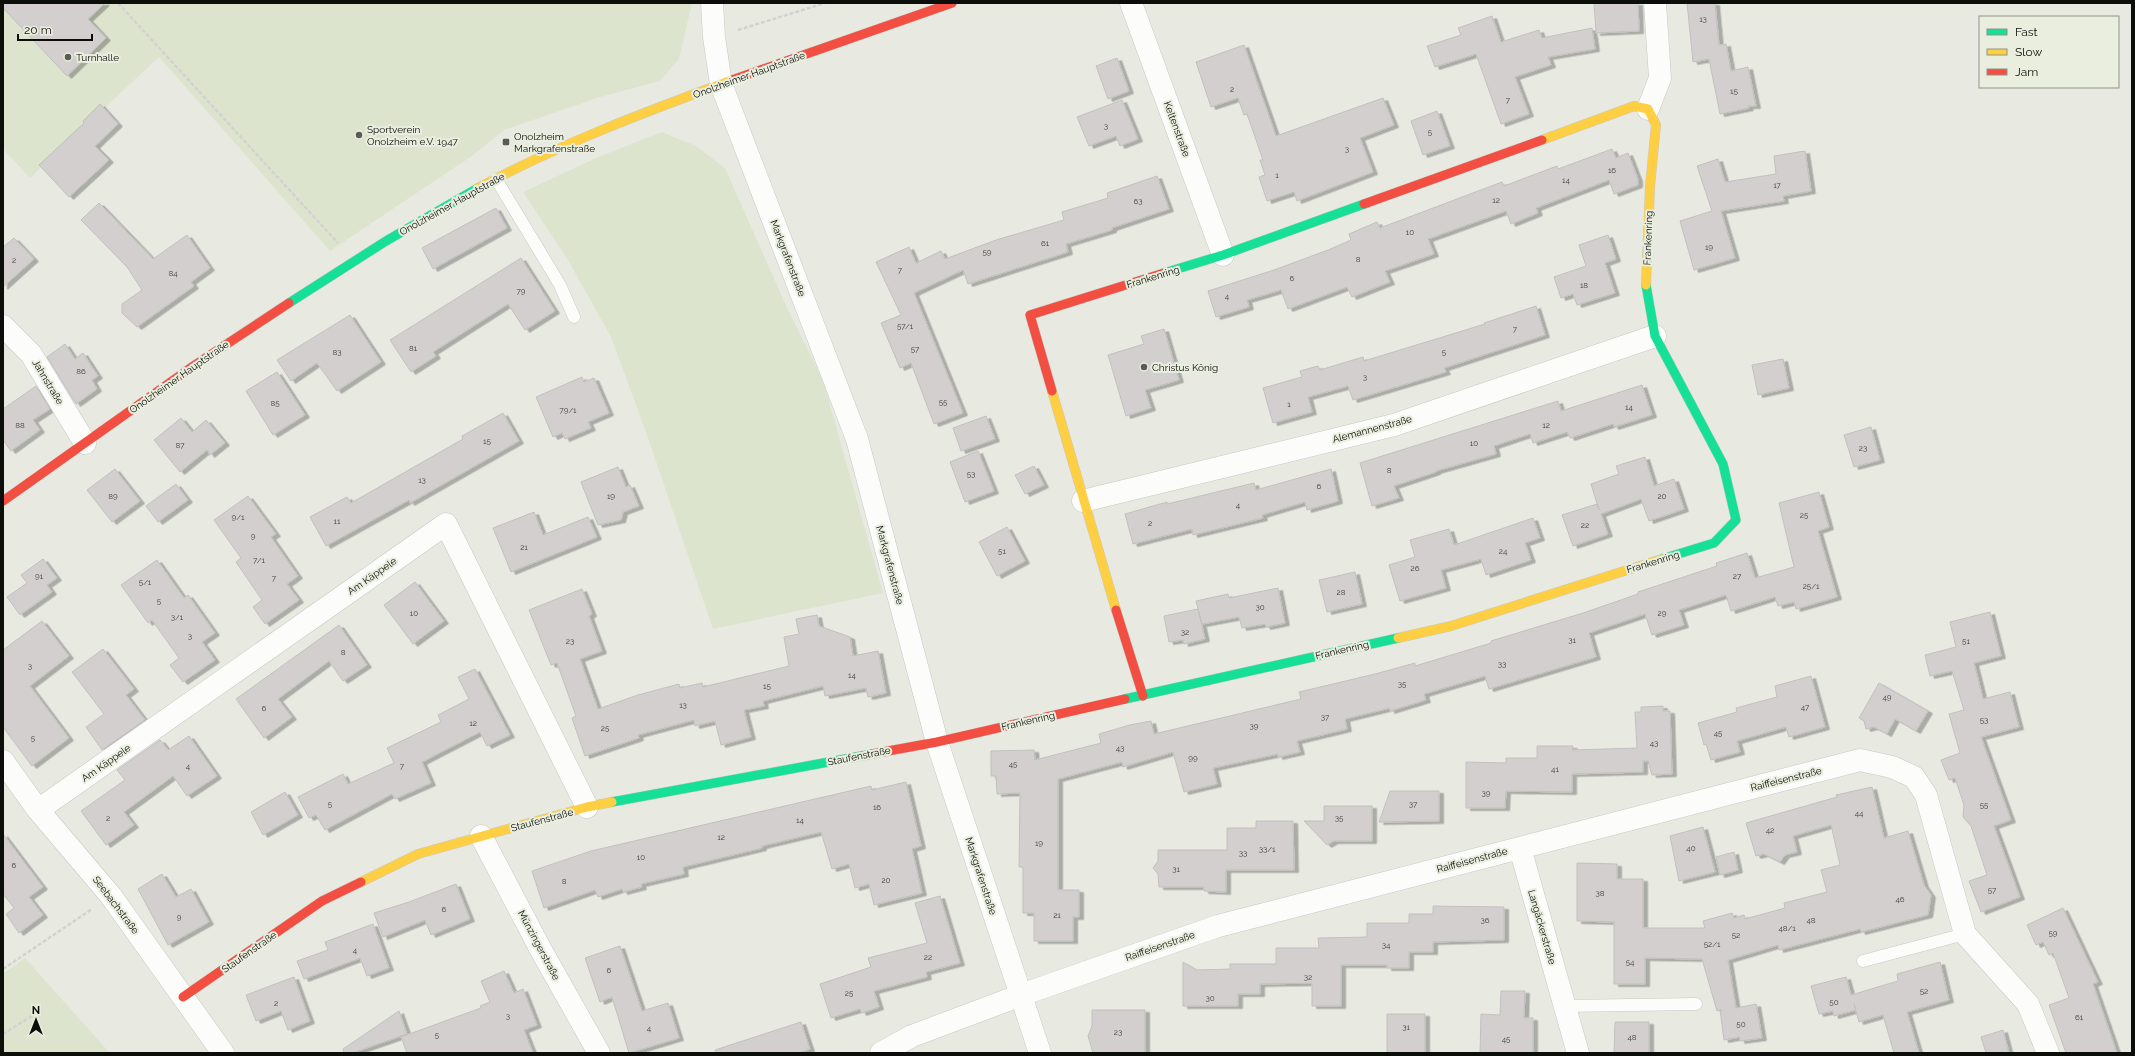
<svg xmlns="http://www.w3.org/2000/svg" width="2135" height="1056" viewBox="0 0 2135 1056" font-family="Raleway,sans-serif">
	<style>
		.green { fill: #dde4ce }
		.building { fill: #d4cfcf; stroke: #c1c0be; filter: url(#shadow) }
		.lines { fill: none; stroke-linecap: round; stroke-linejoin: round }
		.lane-casing { stroke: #c6c8c2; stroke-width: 13 }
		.street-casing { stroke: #c6c8c2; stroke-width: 23 }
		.fast-casing { stroke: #c6c8c2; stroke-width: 10 }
		.slow-casing { stroke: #c6c8c2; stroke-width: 10 }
		.jam-casing { stroke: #c6c8c2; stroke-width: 10 }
		.path { stroke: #d2d2d0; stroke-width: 2.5; stroke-dasharray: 4 2; stroke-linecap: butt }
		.lane { stroke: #fcfcfb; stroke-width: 12 }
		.street { stroke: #fcfcfb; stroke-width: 22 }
		.fast { stroke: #16e098; stroke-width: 9 }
		.slow { stroke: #ffcf43; stroke-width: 9 }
		.jam { stroke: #f24e42; stroke-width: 9 }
		.poi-dot { fill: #595b55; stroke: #e9eedf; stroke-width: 1.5 }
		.labels { text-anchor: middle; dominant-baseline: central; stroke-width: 4; stroke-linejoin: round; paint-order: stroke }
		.number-label { font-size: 8px; fill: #3e3e3a }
		.poi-label { font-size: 10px; fill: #0c0e09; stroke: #e9eedf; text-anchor: start }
		.street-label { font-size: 10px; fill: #0c0e09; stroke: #e9eedf }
	</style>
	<defs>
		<filter id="shadow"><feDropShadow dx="4.5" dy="2.5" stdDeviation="0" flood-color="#0004"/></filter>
	</defs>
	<rect width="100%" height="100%" fill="#e8eae2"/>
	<path class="green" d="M3 3H692L679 59 660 81 600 97 504 130 472 156 330 251 159 57 30 178 3 149Z
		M662 132 696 146 725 168 788 310 823 380 883 593 713 629 647 435 611 337 568 260 523 192 598 157Z
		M25 958 110 1053H3V974Z"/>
	<path class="building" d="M3 3H105L88 19 106 38 67 76 3 8Z
		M1594 3H1638L1639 31 1596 33Z
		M1687 3H1715L1719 45 1726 44 1731 71 1748 67 1756 106H1748L1749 108 1720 114 1709 59 1693 62Z
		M1492 16 1501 42 1539 30 1542 38 1592 28 1595 49 1548 57 1551 65 1515 77 1529 114 1501 124 1476 54 1435 67 1427 46 1461 35 1458 28Z
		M1244 45 1276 136 1383 98 1394 125 1360 138 1373 172 1297 201 1294 192 1267 201 1259 177 1265 175 1260 160H1263L1247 114 1244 115 1238 98 1211 107 1196 62Z
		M1117 58 1129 91 1108 99 1096 66Z
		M1122 100 1138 139 1120 146 1116 136 1089 146 1077 117Z
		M100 104 118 124 95 146 109 160 69 197 39 165 84 123 83 121Z
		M1437 111 1450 146 1423 155 1411 121Z
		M1612 149 1616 158 1628 153 1638 179V185L1614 194 1609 180 1536 208 1538 213 1511 224 1506 211 1428 239 1434 254 1385 271 1390 282 1352 297 1347 287 1288 309 1281 290 1247 300 1249 307 1216 317 1208 291 1274 270 1328 250 1351 240 1349 234 1377 222 1380 228 1502 182 1504 186 1557 166 1558 169Z
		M1805 151 1811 191 1783 196 1784 201 1721 211 1735 258 1694 270 1680 221 1712 211 1697 166 1718 159 1725 182 1776 174 1774 156Z
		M1157 176 1169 209 1112 228V230L1066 244 1068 252 968 284 963 270 914 293 963 413 934 424 911 363 900 368 881 323 901 315 876 262 909 247 916 263 941 251 945 259 996 240 1064 220 1062 212 1108 198 1107 193Z
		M99 203 153 259 187 235 210 268 191 282 194 286 137 327 122 313V304L142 290 127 267 81 220Z
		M496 208 507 228 433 269 422 248Z
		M1608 235 1616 259 1605 263 1615 293 1577 305 1573 294 1561 298 1554 277 1586 266 1579 245Z
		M14 238 34 259 3 287V247Z
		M521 258 555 311 525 330 508 304 433 352 436 356 411 372 390 340Z
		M1536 306 1545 335 1444 368 1446 372 1353 400 1348 386 1308 397 1312 412 1273 423 1263 388 1302 377 1300 371 1318 366 1320 370 1363 357 1364 361 1485 324 1484 323Z
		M350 315 381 362 337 391 317 363 291 381 277 360Z
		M1164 329 1179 380 1145 390 1151 408 1126 416 1108 355 1144 344 1141 336Z
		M65 344 75 359 83 353 98 376 92 380 97 389 76 404 47 357Z
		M1783 359 1789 388 1758 395 1752 365Z
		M277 372 305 415 273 435 246 391Z
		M582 377 584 382 594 378 609 413 588 422 591 428 565 439 562 433 553 437 536 397Z
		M1642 385 1652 415 1614 427 1613 424 1570 438 1567 432 1533 443 1530 434 1494 446 1496 454 1436 471V472L1394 486 1399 498 1372 506 1360 463 1558 401 1561 411Z
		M36 386 50 409 33 420 40 430 11 451 3 440V409Z
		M503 413 519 441 410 503 409 500 326 546 310 517 347 497 351 503 463 439 462 436Z
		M986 416 995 439 961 451 953 428Z
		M181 418 192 432 206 420 225 443 210 455 207 450 180 472 154 440Z
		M1871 427 1880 460 1854 467 1844 435Z
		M978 451 994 491 965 502 950 462Z
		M1645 457 1654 486 1674 479 1684 509 1649 521 1641 499 1601 514 1608 534 1573 546 1562 515 1597 504 1599 510 1591 484 1619 474 1616 466Z
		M1034 466 1044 485 1025 494 1015 475Z
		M618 467 626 487 630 485 639 506 623 512 621 520 598 525 581 482Z
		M115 469 140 501 112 522 87 490Z
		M1331 469 1338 501 1307 510 1305 502 1262 515 1263 518 1193 535 1192 529 1133 544 1125 514 1167 502V504L1254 483 1256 490Z
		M176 484 188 500 158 522 146 506Z
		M1819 492 1829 527 1818 531 1837 597 1796 609 1794 602 1778 606 1775 597 1731 611 1726 595 1679 610 1684 625 1652 635 1645 614 1589 633 1596 657 1489 689 1485 676 1424 694 1426 700 1390 711V708L1345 719 1347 729 1297 741 1300 752 1278 757V754L1213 768 1217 784 1184 792 1173 752 1123 767 1122 762 1058 779V890H1079V917H1073V941H1034V913H1023V867H1019L1020 793 997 794 996 776H991V751L1034 750 1035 760 1101 743 1099 734 1130 725 1151 721 1154 734 1301 699 1299 692 1375 674 1415 663V666L1491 643V641L1583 613 1638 594V592L1717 566 1716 563 1747 553 1755 578 1794 567 1779 503Z
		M248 496 276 534 271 537 298 576 287 584 299 600 265 624 253 607 262 600 236 562 241 558 214 520Z
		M534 512 543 535 588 517 597 537 511 572 493 528Z
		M1533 518 1540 538 1525 543 1531 560 1486 575 1481 559 1441 570 1446 588 1400 601 1389 565 1415 557 1410 540 1449 529 1454 545Z
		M1007 527 1025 561 997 576 979 542Z
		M43 559 57 578 47 585 52 592 20 615 7 597 27 583 21 575Z
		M157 560 184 598 188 595 215 633 202 642 215 660 183 682 170 665 179 658 152 620 148 623 121 585Z
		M1355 572 1362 604 1327 612 1319 580Z
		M415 582 444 621 413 644 384 605Z
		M1278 588 1285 623 1266 627 1265 624 1242 628 1239 617 1202 624 1196 601 1228 594 1229 598Z
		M582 589 592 614 589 616 602 651 580 659 598 709 638 695 679 684 680 688 702 683 703 687 789 666 784 637 799 634 796 619 817 615 819 626 850 637 853 656 878 651 886 693 868 697 866 688 825 696 823 686 763 701 764 706 744 710 751 737 721 745 715 721 695 726 694 720 638 735 639 738 585 756 572 718 576 716 557 663 551 665 529 610Z
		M1198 609 1205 639 1184 644 1183 640 1169 642 1164 616Z
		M1990 612 2001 656 1974 663 1983 699 2010 692 2019 727 1981 737 2011 820 1994 826 2020 897 1981 912 1969 881 1987 875 1971 826 1963 817 1964 805 1955 778 1949 780 1941 760 1960 753 1949 714 1964 710 1952 671 1930 676 1925 655 1956 647 1950 622Z
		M42 621 69 656 30 686 69 738 32 766 3 727V650Z
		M339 625 367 665 343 681 329 661 278 699 292 717 264 738 236 699Z
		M103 649 134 689 126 695 145 720 102 750 86 727 104 714 72 672Z
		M475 669 510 735 487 746 480 732 422 762 431 783 395 799 392 794 325 830 316 815 309 818 298 797 343 774 348 784 394 763 387 748 441 722 438 715 469 699 458 677Z
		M1811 676 1825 727 1789 737 1786 727 1737 741 1740 752 1711 760 1706 744 1704 745 1698 723 1737 712 1736 708 1777 697 1775 686Z
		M1879 683 1928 711 1916 731 1895 719 1887 734 1874 727 1866 729 1864 721 1859 718Z
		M1663 706V711H1670L1672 774 1652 775 1648 761H1643V772L1572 774V792L1506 791 1505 808H1466V762L1506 763V758H1537V746H1573L1572 750 1637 748 1635 712H1641V707Z
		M189 736 217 776 187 796 173 776 124 812 134 825 106 845 81 811 125 780 117 770 160 740 168 750Z
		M906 782 921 846 912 849 922 893 874 905 869 884 855 888 849 864 832 869 821 832 762 846V848L683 867 684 874 641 884 642 887 623 892 622 889 598 897 595 890 544 908 532 871 591 851 871 786 872 790Z
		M1872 787 1884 838 1908 831 1924 885 1931 895 1928 915 1861 932 1860 929 1779 950 1778 945 1728 960 1736 1008 1756 1004 1762 1038 1740 1041V1037L1724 1040 1720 1010H1722L1717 1011 1702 959 1645 958V984H1614V922L1577 921V863L1617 864V879H1643V928H1705L1703 921 1732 913 1734 918 1744 915 1745 919 1785 908 1784 903 1827 892 1821 870 1840 865 1831 825 1793 836 1797 852 1785 855 1780 862 1764 854 1756 856 1746 823 1837 797 1836 795Z
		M1390 791H1439V821L1379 822Z
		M285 792 298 815 263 835 251 812Z
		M1324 806H1372V841H1334L1327 845 1304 821H1324Z
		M1256 821H1293L1294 870H1226V892L1204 891V887H1159L1158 874 1153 868 1158 861V850H1227V828H1256Z
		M1703 827 1715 872 1679 881 1670 836Z
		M3 834 43 887 29 897 43 915 19 933 6 914 14 908 3 894Z
		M1734 852 1738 870 1720 875 1716 857Z
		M162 874 176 897 191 889 209 922 168 945 138 889Z
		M456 884 470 919 431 935 425 920 383 937 374 913 409 902Z
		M940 896 960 963 926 972 927 977 874 991 879 1007 862 1013 860 1009 831 1018 820 984 871 967 868 958 927 943 915 903Z
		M1433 906 1504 907V940L1433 942V952H1409V968H1387V965H1341V1006H1312V983L1260 984V994H1238V1006H1183V962L1196 970 1230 969V964H1276V948H1319L1318 938 1367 937V923H1409V914H1433Z
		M2063 908 2098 982 2093 984 2117 1053H2066L2049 1005 2069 998 2053 953 2049 955 2043 942 2036 945 2027 925Z
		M373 924 389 968 367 976 360 958 304 979 297 961 328 950 325 942Z
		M620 946 642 1011 668 1003 679 1038 629 1053 612 997 600 1002 585 958Z
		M1940 962 1949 1000 1907 1012 1919 1053H1894L1883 1015 1859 1022 1854 1004 1856 1010 1834 1016 1833 1011 1819 1014 1811 986 1846 977 1851 995 1898 981 1897 974Z
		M504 971 514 993 523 989 537 1025 524 1030 533 1053H407L401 1037 481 1008 480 1006 490 1002 481 981Z
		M294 977 310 1021 288 1030 281 1011 256 1021 246 995Z
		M1501 991H1525L1524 1018H1533V1053H1480L1481 1014 1500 1015Z
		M1092 1010H1145V1053H1093L1088 1036 1092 1026Z
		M399 1011 407 1034 352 1053H344L343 1049Z
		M1387 1014H1425V1053H1387Z
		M801 1022 810 1049 799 1053H716L715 1050Z
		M1615 1022H1649V1053H1614Z
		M2003 1030 2009 1053H1986L1981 1037Z"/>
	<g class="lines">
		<g class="lane-casing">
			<path id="lane" d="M496 179 560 285 574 317
				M1863 961 1965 934
				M1565 1006 1696 1004"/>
		</g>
		<g class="street-casing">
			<path id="street" d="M712 3 714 37 721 84 857 439 937 742 1040 1053
				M1131 3 1223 255
				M1648 109 1660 78 1655 3
				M3 326 31 354 85 443
				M1083 501 1394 425 1655 336
				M3 761 38 810 111 896 223 1053
				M38 810 446 524 587 807
				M481 836 542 952 599 1053
				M1520 848 1578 1053
				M881 1053 912 1036 1021 995 1218 926 1860 760 1892 767 1914 777 1926 795 1965 934 2028 1004 2048 1053"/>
		</g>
		<g class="fast-casing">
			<path id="fast" d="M1164 273 1223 255 1364 204
				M1646 285 1655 336 1723 464 1736 520 1714 543 1662 559
				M289 303 386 241 478 188
				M1125 699 1398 638
				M612 802 872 754"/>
		</g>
		<g class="slow-casing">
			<path id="slow" d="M1542 140 1634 106 1648 109 1656 125 1650 186 1646 285
				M478 188C560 144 645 112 732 80
				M1052 391 1116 610
				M1398 638 1451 626 1662 559
				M361 882 418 854 587 807 612 802"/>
		</g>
		<g class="jam-casing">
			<path id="jam" d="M732 80 952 3
				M1364 204 1542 140
				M1052 391 1030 315 1164 273
				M3 501 192 367 289 303
				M1116 610 1143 696
				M872 754 937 742 1125 699
				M183 997 322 901 361 882"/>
		</g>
		<path class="path" d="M118 3 338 243
			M738 30 825 3
			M3 969 92 909
			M3 1034 32 1016"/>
		<use href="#lane" class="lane"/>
		<use href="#street" class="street"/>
		<use href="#fast" class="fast"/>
		<use href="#slow" class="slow"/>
		<use href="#jam" class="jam"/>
	</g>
	<g class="poi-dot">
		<circle cx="68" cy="57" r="4"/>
		<circle cx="359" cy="135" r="4"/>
		<rect x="502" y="138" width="8" height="8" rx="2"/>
		<circle cx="1144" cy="367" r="4"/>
	</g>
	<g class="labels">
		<g class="number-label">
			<text x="1703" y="19">13</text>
			<text x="1232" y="89">2</text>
			<text x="1734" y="91">15</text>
			<text x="1508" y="100">7</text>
			<text x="1106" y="126">3</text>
			<text x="1430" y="132">5</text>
			<text x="1347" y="149">3</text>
			<text x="1612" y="170">16</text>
			<text x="1277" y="175">1</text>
			<text x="1566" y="180">14</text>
			<text x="1777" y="185">17</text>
			<text x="1496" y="200">12</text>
			<text x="1138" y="201">63</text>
			<text x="1410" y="232">10</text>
			<text x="1045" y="243">61</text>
			<text x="1709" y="247">19</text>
			<text x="987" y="252">59</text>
			<text x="1358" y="259">8</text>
			<text x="14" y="260">2</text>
			<text x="900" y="270">7</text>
			<text x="173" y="273">84</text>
			<text x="1292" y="278">6</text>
			<text x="1584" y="285">18</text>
			<text x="521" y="291">79</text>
			<text x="1227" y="296">4</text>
			<text x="905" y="326">57/1</text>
			<text x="1515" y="329">7</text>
			<text x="413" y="348">81</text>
			<text x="915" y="349">57</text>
			<text x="337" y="352">83</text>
			<text x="1444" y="352">5</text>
			<text x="81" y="371">86</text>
			<text x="1365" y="377">3</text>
			<text x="943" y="402">55</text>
			<text x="275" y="403">85</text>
			<text x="1289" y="404">1</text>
			<text x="1629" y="407">14</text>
			<text x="568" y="410">79/1</text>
			<text x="20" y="425">88</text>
			<text x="1546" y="425">12</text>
			<text x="487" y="441">15</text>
			<text x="1474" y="443">10</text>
			<text x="180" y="445">87</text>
			<text x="1863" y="448">23</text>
			<text x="1389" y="470">8</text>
			<text x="971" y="474">53</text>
			<text x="422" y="480">13</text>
			<text x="1319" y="486">6</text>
			<text x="113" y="496">89</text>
			<text x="611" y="496">19</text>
			<text x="1662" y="496">20</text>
			<text x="1238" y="505">4</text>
			<text x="1804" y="515">25</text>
			<text x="238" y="517">9/1</text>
			<text x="337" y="521">11</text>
			<text x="1150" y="523">2</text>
			<text x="1585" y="525">22</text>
			<text x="253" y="536">9</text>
			<text x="524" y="547">21</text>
			<text x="1002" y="551">51</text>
			<text x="1503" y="551">24</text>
			<text x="259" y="560">7/1</text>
			<text x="1415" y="568">26</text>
			<text x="39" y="576">91</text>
			<text x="1737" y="576">27</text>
			<text x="274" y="578">7</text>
			<text x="145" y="582">5/1</text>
			<text x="1811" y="586">25/1</text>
			<text x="1341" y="592">28</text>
			<text x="159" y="601">5</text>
			<text x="1260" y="607">30</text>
			<text x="414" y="613">10</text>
			<text x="1662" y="613">29</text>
			<text x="177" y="617">3/1</text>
			<text x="1185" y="632">32</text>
			<text x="190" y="636">3</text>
			<text x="1572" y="640">31</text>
			<text x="570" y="641">23</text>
			<text x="1966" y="641">51</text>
			<text x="343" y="652">8</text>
			<text x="1502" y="664">33</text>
			<text x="30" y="666">3</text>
			<text x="852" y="675">14</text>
			<text x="1402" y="684">35</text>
			<text x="767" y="686">15</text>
			<text x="1887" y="697">49</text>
			<text x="683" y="705">13</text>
			<text x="1805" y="707">47</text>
			<text x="264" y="708">6</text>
			<text x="1325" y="717">37</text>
			<text x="1984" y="720">53</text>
			<text x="473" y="723">12</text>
			<text x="1254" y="726">39</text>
			<text x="605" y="728">25</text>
			<text x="1718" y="733">45</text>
			<text x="33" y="738">5</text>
			<text x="1654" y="743">43</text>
			<text x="1120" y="748">43</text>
			<text x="1193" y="758">99</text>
			<text x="1013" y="764">45</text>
			<text x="188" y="766">4</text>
			<text x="402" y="766">7</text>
			<text x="1555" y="769">41</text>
			<text x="1486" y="793">39</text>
			<text x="330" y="804">5</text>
			<text x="1413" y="804">37</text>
			<text x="1984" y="805">55</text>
			<text x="877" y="807">16</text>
			<text x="1859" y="813">44</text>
			<text x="108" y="818">2</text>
			<text x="1339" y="818">35</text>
			<text x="800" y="820">14</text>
			<text x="1770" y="830">42</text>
			<text x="721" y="837">12</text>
			<text x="1039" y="843">19</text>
			<text x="1691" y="848">40</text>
			<text x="1267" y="849">33/1</text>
			<text x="1243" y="853">33</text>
			<text x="641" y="857">10</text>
			<text x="14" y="865">6</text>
			<text x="1176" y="869">31</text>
			<text x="886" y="880">20</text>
			<text x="564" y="881">8</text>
			<text x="1992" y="890">57</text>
			<text x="1600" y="893">38</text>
			<text x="1900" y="899">46</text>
			<text x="444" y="909">6</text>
			<text x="1057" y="915">21</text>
			<text x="179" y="917">9</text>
			<text x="1485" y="920">36</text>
			<text x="1811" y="920">48</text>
			<text x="1787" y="928">48/1</text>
			<text x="2053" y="933">59</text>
			<text x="1736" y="935">52</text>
			<text x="1712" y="944">52/1</text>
			<text x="1386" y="945">34</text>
			<text x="355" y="950">4</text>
			<text x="928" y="957">22</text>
			<text x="1630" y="962">54</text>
			<text x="609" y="970">6</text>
			<text x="1308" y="977">32</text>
			<text x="1924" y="991">52</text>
			<text x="849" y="993">25</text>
			<text x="1210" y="998">30</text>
			<text x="1834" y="1002">50</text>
			<text x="276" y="1003">2</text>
			<text x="508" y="1016">3</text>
			<text x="2079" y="1017">61</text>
			<text x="1741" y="1024">50</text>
			<text x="1406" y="1027">31</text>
			<text x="649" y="1028">4</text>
			<text x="1118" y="1032">23</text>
			<text x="437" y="1035">5</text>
			<text x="1632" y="1037">48</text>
			<text x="1506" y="1039">45</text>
		</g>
		<g class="poi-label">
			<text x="76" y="57">Turnhalle</text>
			<text x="367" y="129">Sportverein<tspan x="367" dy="12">Onolzheim e.V. 1947</tspan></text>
			<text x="514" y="136">Onolzheim<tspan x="514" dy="12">Markgrafenstraße</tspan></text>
			<text x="1152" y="367">Christus König</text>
		</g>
		<g class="street-label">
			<text transform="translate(749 75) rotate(-20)">Onolzheimer Hauptstraße</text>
			<text transform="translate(1177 129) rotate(70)">Keltenstraße</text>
			<text transform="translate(452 204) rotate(-29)">Onolzheimer Hauptstraße</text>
			<text transform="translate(1648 238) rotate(-88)">Frankenring</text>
			<text transform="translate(788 258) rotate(69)">Markgrafenstraße</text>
			<text transform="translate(1153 277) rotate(-17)">Frankenring</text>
			<text transform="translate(179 377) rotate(-35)">Onolzheimer Hauptstraße</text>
			<text transform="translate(48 382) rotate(59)">Jahnstraße</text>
			<text transform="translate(1372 429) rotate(-15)">Alemannenstraße</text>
			<text transform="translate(1653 562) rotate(-17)">Frankenring</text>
			<text transform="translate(890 565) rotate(75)">Markgrafenstraße</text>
			<text transform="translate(372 576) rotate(-35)">Am Käppele</text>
			<text transform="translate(1342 650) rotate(-13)">Frankenring</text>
			<text transform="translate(1028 721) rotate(-13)">Frankenring</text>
			<text transform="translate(859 756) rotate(-11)">Staufenstraße</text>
			<text transform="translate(106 763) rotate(-35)">Am Käppele</text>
			<text transform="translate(1786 779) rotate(-14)">Raiffeisenstraße</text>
			<text transform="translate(542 820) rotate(-15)">Staufenstraße</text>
			<text transform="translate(1472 860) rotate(-15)">Raiffeisenstraße</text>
			<text transform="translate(981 876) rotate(72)">Markgrafenstraße</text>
			<text transform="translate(116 905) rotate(53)">Seebachstraße</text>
			<text transform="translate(1542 927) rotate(74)">Langäckerstraße</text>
			<text transform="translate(539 945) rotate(62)">Münzingerstraße</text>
			<text transform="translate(1160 946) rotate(-19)">Raiffeisenstraße</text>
			<text transform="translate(249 952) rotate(-35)">Staufenstraße</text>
		</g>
	</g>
	<rect width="2135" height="1056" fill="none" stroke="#0c0e09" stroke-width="8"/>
	<rect x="1979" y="16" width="140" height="72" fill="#e9eedf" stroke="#919489"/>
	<rect x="1987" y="29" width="20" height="6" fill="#16e098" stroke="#919489"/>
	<text x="2015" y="36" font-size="12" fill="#0c0e09">Fast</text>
	<rect x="1987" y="49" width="20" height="6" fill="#ffcf43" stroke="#919489"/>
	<text x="2015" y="56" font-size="12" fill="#0c0e09">Slow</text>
	<rect x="1987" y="69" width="20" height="6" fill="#f24e42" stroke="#919489"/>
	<text x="2015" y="76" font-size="12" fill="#0c0e09">Jam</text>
	<g transform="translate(36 1020)" stroke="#e9eedf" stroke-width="3" paint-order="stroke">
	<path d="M0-3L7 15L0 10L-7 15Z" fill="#0c0e09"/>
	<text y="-6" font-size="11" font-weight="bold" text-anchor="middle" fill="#0c0e09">N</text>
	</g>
	<path d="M18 34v6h74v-6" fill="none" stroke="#0c0e09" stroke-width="2"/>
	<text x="24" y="34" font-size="12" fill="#0c0e09" stroke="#e9eedf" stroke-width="3" paint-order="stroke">20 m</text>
</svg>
